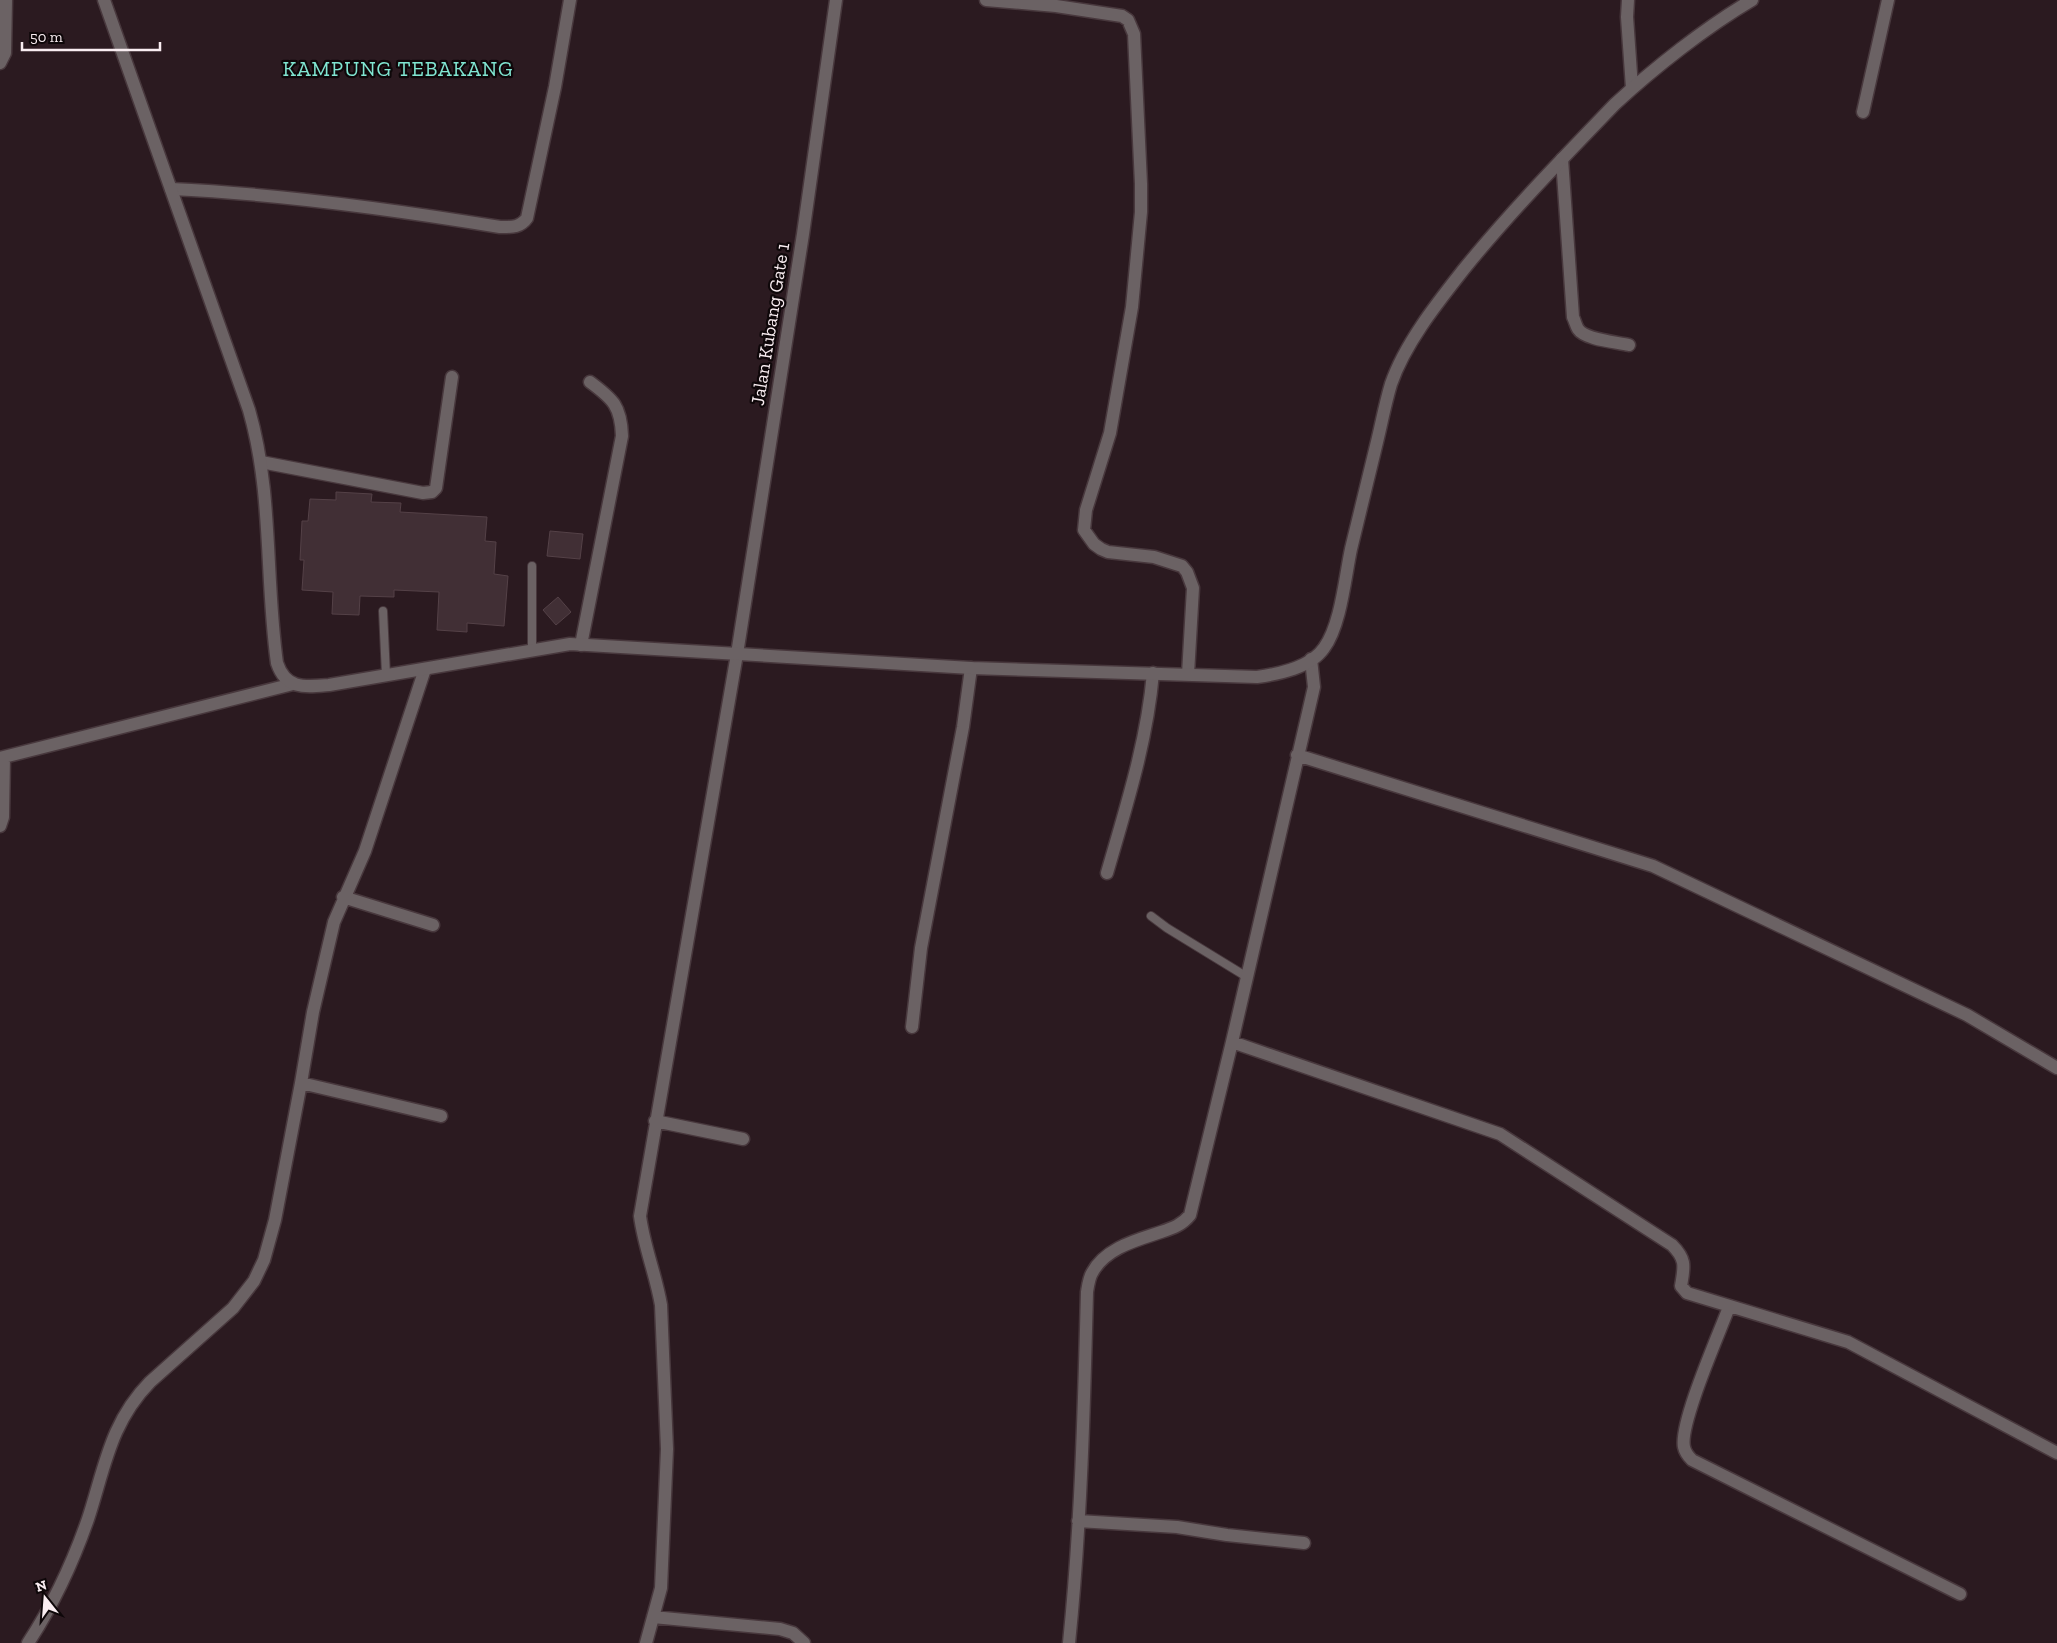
<svg xmlns="http://www.w3.org/2000/svg" width="2057" height="1643" viewBox="0 0 2057 1643" font-family="'Zilla Slab',serif">
	<style>
		.building { fill: #412f35; stroke: #544147 }
		.lines { fill: none; stroke-linecap: round; stroke-linejoin: round }
		.service-casing { stroke: #48383d; stroke-width: 10 }
		.minor-casing { stroke: #48383d; stroke-width: 15 }
		.tertiary-casing { stroke: #48383d; stroke-width: 15 }
		.service { stroke: #6b6264; stroke-width: 8 }
		.minor { stroke: #6b6264; stroke-width: 12 }
		.tertiary { stroke: #6b6264; stroke-width: 12 }
		.labels { text-anchor: middle; dominant-baseline: central; stroke-width: 4.5; stroke-linejoin: round; paint-order: stroke }
		.street-label { font-size: 19px; fill: #f9edf1; stroke: #0e0709 }
		.quarter-label { font-size: 21px; letter-spacing: 1px; fill: #80e6d2; stroke: #0e0709 }
	</style>
	<rect width="100%" height="100%" fill="#2b1a20"/>
	<path class="building" d="M336 492 372 494 371 502 401 503 400 512 487 517 485 541 496 542 494 574 508 576 504 626 467 623V632L437 630 439 592 394 590V597L360 596 359 615 332 614 333 592 302 590 304 560H300L302 521H308L310 499 336 500Z
		M550 531 583 534 580 559 547 556Z
		M558 597 571 612 556 625 543 610Z"/>
	<g class="lines">
		<g class="service-casing">
			<path id="service" d="M383 611 386 675
				M532 650V566
				M1151 916 1167 928 1247 977"/>
		</g>
		<g class="minor-casing">
			<path id="minor" d="M986 0 1056 6 1122 16 1128 20 1134 34 1141 184V212L1132 307 1110 433 1086 510 1084 530 1094 544 1101 549 1108 552 1154 557 1182 566 1187 572 1193 588 1188 674
				M1628 0 1627 17 1632 88
				M0 63 5 53 6 0
				M1863 112 1888 0
				M1562 159 1573 317C1575 321 1576 326 1578 329 1585 340 1617 342 1629 345
				M171 189C282 194 391 209 500 227 511 227 520 228 527 218L555 87 570 0
				M261 462 423 493 432 492 436 488 452 377
				M581 645 622 436C621 406 613 399 590 382
				M1297 755 1653 866 1967 1015 2057 1068
				M0 758 293 684
				M0 826 3 817 4 757
				M1107 873C1126 807 1147 742 1153 673
				M343 897 433 925
				M912 1027 921 948 963 727 971 668
				M1232 1042 1500 1134 1672 1245C1687 1260 1684 1267 1681 1286L1687 1293 1848 1342 2057 1453
				M301 1083 441 1116
				M655 1121 743 1139
				M1729 1307C1719 1334 1679 1424 1684 1447 1685 1452 1688 1456 1692 1460L1960 1594
				M1078 1521 1177 1527 1227 1535 1304 1543
				M653 1617 780 1629 793 1633 804 1643
				M28 1643C53 1605 73 1562 88 1519 105 1467 110 1423 150 1382L233 1308 254 1281 264 1260 275 1220 301 1083 313 1012 334 922 365 851 425 669
				M646 1643 661 1588 667 1449 661 1305C656 1275 644 1247 640 1216L737 654 803 234 836 0
				M1069 1643C1081 1526 1084 1409 1087 1292 1088 1286 1089 1278 1092 1273 1105 1248 1137 1240 1161 1232 1173 1228 1182 1225 1190 1215L1232 1042 1314 687 1311 659"/>
		</g>
		<g class="tertiary-casing">
			<path id="tertiary" d="M104 0 249 410C273 493 265 578 277 663 286 690 305 687 329 685L570 644 971 668 1257 677C1279 674 1310 668 1324 648 1341 625 1345 577 1351 549 1359 515 1368 480 1376 446 1381 426 1385 404 1391 384 1405 343 1438 302 1464 269 1511 211 1563 158 1615 104 1654 68 1706 27 1752 0"/>
		</g>
		<use href="#service" class="service"/>
		<use href="#minor" class="minor"/>
		<use href="#tertiary" class="tertiary"/>
	</g>
	<g class="labels">
		<g class="street-label">
			<text transform="translate(770 324) rotate(-81)">Jalan Kubang Gate 1</text>
		</g>
		<g class="quarter-label">
			<text x="398" y="68">KAMPUNG TEBAKANG</text>
		</g>
	</g>
	<g transform="translate(45 1598) rotate(343)" stroke="#0e0709" stroke-width="4" paint-order="stroke">
	<path d="M0-4L9 19L0 12L-9 19Z" fill="#f9edf1"/>
	<text y="-8" font-size="14" font-weight="bold" text-anchor="middle" fill="#f9edf1">N</text>
	</g>
	<path d="M22 42v8h138v-8" fill="none" stroke="#f9edf1" stroke-width="2.5"/>
	<text x="30" y="42" font-size="15" fill="#f9edf1" stroke="#0e0709" stroke-width="4" paint-order="stroke">50 m</text>
</svg>
